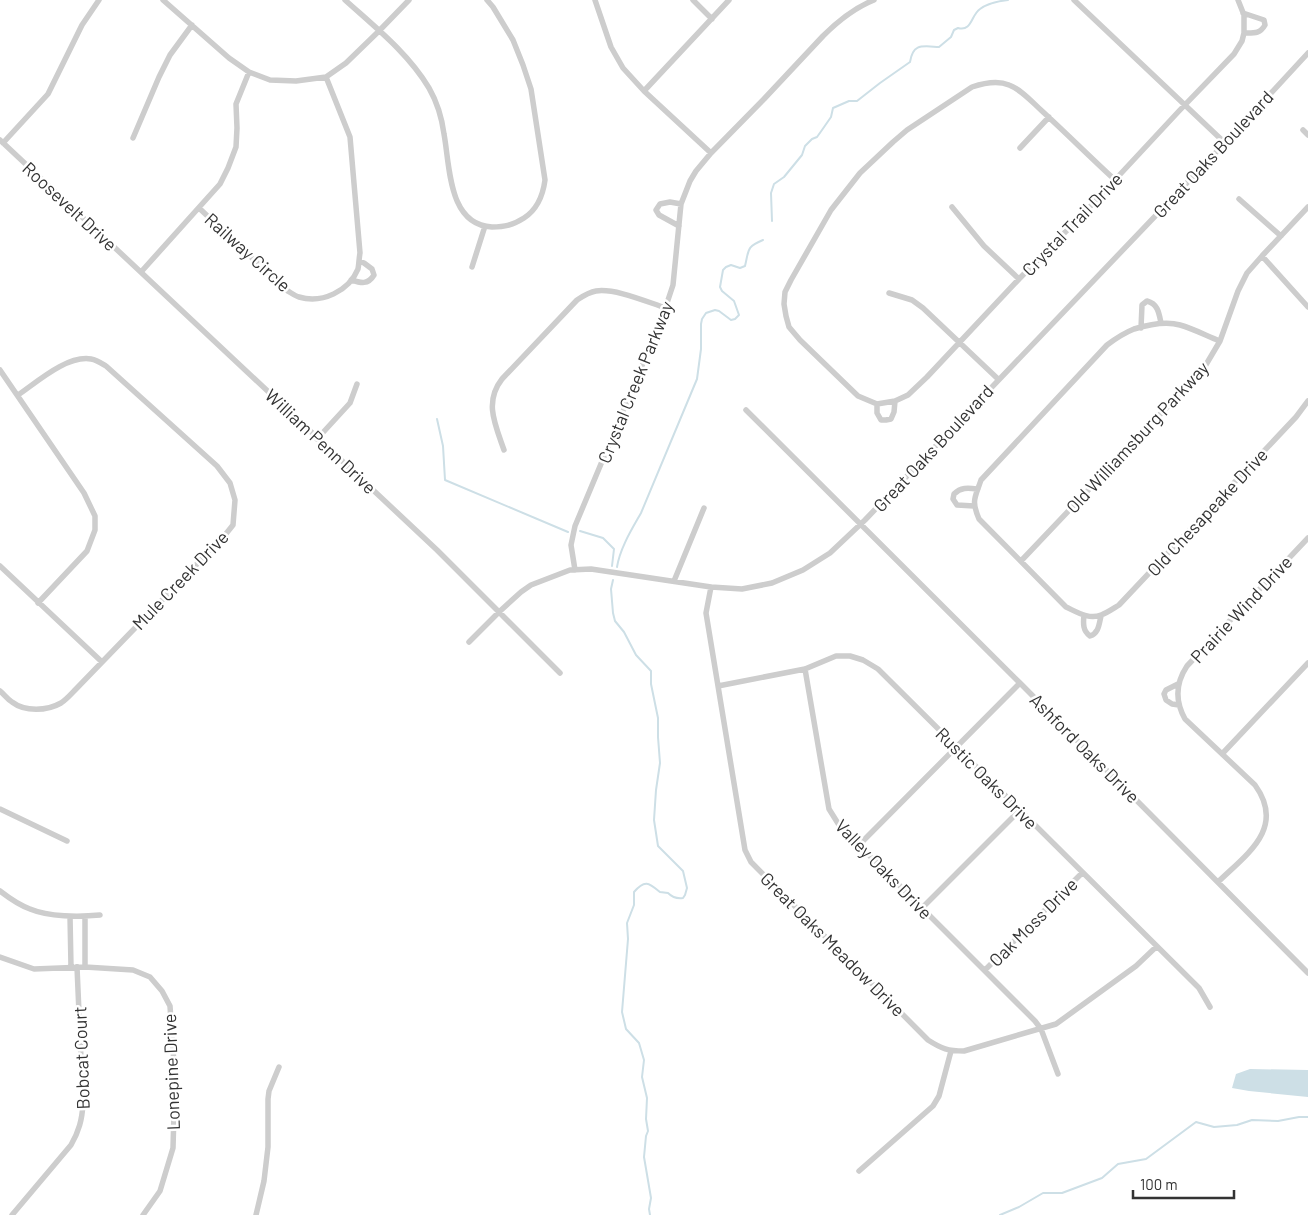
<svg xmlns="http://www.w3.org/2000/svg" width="1308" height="1215" viewBox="0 0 1308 1215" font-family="Barlow,sans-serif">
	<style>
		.water { fill: #cddfe6 }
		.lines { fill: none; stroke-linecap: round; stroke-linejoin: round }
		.stream { stroke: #cddfe6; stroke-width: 2 }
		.street { stroke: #cdcdcd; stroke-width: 5.5 }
		.labels { text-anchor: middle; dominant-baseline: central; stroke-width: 5; stroke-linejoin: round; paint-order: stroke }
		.street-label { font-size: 18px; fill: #333; stroke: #fff }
	</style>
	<rect width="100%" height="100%" fill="#fff"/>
	<path class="water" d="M1250 1069 1308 1070V1097L1249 1091 1232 1088 1236 1074Z"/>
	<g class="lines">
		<path class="stream" d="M772 221 771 193 774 184 784 177 802 155 805 146 812 139 817 137 822 130 831 117 833 108 849 101H857L880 83 910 62C913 43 922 46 939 47L951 37 954 30 958 28C972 32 971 15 980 9 988 3 999 1 1008 0
			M437 419 443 446 445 480 568 532
			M580 531 603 538 614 549 612 566
			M617 567C620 548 632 529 641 513L697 379 701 349V324L702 319 706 313 715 310 719 311 731 320 735 319 739 315 734 301 722 291 720 287 723 270 726 267 731 265 740 268 745 266C749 250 746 247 763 240
			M613 580 611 589 613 613 615 621 624 632 636 655 651 671V684L658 718V737L660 763 656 790 654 820 658 846 683 871 687 888 685 895 683 898C676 899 672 897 668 893L660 892C649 883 645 879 634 892V905L627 923 628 939 622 1012 626 1029 639 1043 644 1060 642 1077 647 1098 646 1119 648 1131 646 1136 644 1157 651 1198 649 1209 650 1215
			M1000 1215 1019 1207 1043 1193H1062L1102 1178 1118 1164 1146 1159 1196 1122 1214 1127 1237 1125 1252 1120 1278 1121 1299 1117H1308"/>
		<path class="street" d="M163 0 229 58 249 72 270 80 296 81 326 77 346 63 379 31 409 0
			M345 0C375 27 408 53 429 88 437 102 442 119 444 134 450 166 448 225 492 227 505 227 513 225 524 218 538 209 543 195 545 180L531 89 523 65 513 40 493 7 487 0
			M595 0 611 47 623 68 644 91 711 153
			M693 0 712 19
			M1074 0 1225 143
			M1243 13 1264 20 1265 25C1260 34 1254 33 1244 33
			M644 91 729 0
			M1303 130 1308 135
			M133 138 159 77 170 55 192 25
			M0 140 437 550 560 673
			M3 143 48 94 82 25 99 0
			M1020 148 1049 117
			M1115 180C1090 157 1067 134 1042 111 1032 102 1022 90 1009 85 997 80 984 83 972 87L907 130 893 142 860 173 831 210 791 280 785 292 784 304 786 316 789 327 800 340 858 396 877 404 895 401 908 395 927 377 1019 279 1086 211 1179 111 1234 54 1242 41 1244 33V15L1238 0
			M1239 199 1281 236
			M952 207 984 246 1019 279
			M199 208 286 290C290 292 295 296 299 297 322 304 349 291 358 269 359 264 359 258 360 253L350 137 326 77
			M679 226 659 215 656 210 660 204 670 202 681 204
			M1262 256 1308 307
			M472 267 485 226
			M141 272 220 184 228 168 236 147 237 128 236 104 249 72
			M351 280C361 283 368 285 374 275L372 269 364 263 359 261
			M889 293 912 300 923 308 998 379
			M1141 328 1142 305 1147 301C1158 304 1159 313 1161 323
			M1220 341C1207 336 1194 329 1180 325 1167 321 1147 325 1134 329 1124 333 1115 339 1107 345L981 480C975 498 971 500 979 519L1066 607C1077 612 1089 620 1101 615 1107 613 1114 608 1119 605L1296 417 1308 401
			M0 370 84 493 95 516V530L87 551 38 603
			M877 404V413L881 420H886L891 419 894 412 895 401
			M746 410 1020 683 1308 973
			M317 439 350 403 357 384
			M504 450C495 424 484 402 502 379L577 300C583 296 589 292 596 291 615 288 647 302 666 308
			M974 506 957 505 953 499 954 494C961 487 968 488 978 489
			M1021 561 1204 368 1220 341 1238 291 1247 273 1262 256 1308 207
			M0 566 102 662
			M575 570 571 545 575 526 662 318 673 285 681 204 690 181 696 171 711 153 764 99 823 36C838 21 854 8 874 0
			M674 581 704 508
			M711 587 706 613 745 850 751 862 928 1040C942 1049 948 1051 964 1051L1056 1024 1136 966 1156 947
			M1084 615C1083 624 1083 631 1090 636 1099 633 1099 624 1101 616
			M469 642 499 612 521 592 531 585 570 570 591 569 711 587 742 589 772 583 803 570 830 553 865 520 1225 143 1308 53
			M805 669 829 809 839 825 1035 1021 1041 1029 1058 1074
			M1178 684 1166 690 1164 694 1166 700 1172 704 1179 705
			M718 686 805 669 836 656H850L863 660 878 669 1199 988 1210 1007
			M0 691C4 694 7 699 12 702 25 712 47 711 61 703 67 699 72 693 76 689L225 535 233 525 235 500 230 483 217 466 106 366C101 363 97 360 91 359 67 355 37 382 18 395
			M1222 754 1308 663
			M0 809 67 841
			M859 845 1020 683
			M1218 882C1247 854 1286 828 1255 785L1185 719C1175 701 1175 684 1187 666L1308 538
			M0 891C9 898 19 905 30 909 49 917 79 917 100 915
			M922 908 1020 810
			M70 916 71 967
			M85 916V967
			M0 957 34 969 85 967 133 970 150 977 162 991 170 1006 175 1078 173 1148 160 1191 143 1215
			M985 970 1082 873
			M859 1171 933 1106 939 1096 951 1051
			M12 1215 71 1145C79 1131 82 1120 83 1104L77 967
			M256 1215 264 1181 268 1147V1099L269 1091 279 1067"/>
	</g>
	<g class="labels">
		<g class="street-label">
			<text transform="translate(1213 154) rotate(-47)">Great Oaks Boulevard</text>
			<text transform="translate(70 206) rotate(43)">Roosevelt Drive</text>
			<text transform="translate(1072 224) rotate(-46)">Crystal Trail Drive</text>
			<text transform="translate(248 252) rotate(42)">Railway Circle</text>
			<text transform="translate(635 382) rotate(-68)">Crystal Creek Parkway</text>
			<text transform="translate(1137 437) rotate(-47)">Old Williamsburg Parkway</text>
			<text transform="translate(321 441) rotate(43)">William Penn Drive</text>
			<text transform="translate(933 448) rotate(-47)">Great Oaks Boulevard</text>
			<text transform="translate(1207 512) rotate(-47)">Old Chesapeake Drive</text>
			<text transform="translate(180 580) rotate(-46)">Mule Creek Drive</text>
			<text transform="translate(1241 609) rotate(-47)">Prairie Wind Drive</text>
			<text transform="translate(1085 748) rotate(45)">Ashford Oaks Drive</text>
			<text transform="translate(987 778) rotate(45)">Rustic Oaks Drive</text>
			<text transform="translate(884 869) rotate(46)">Valley Oaks Drive</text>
			<text transform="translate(1033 922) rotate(-45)">Oak Moss Drive</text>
			<text transform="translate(833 944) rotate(45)">Great Oaks Meadow Drive</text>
			<text transform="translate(81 1058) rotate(-92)">Bobcat Court</text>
			<text transform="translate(171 1072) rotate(-92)">Lonepine Drive</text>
		</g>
	</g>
	<path d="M1133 1190v8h101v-8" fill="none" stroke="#333333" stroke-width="2.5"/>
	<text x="1140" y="1190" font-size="15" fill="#333333" stroke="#ffffff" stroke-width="4" paint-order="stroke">100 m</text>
</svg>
